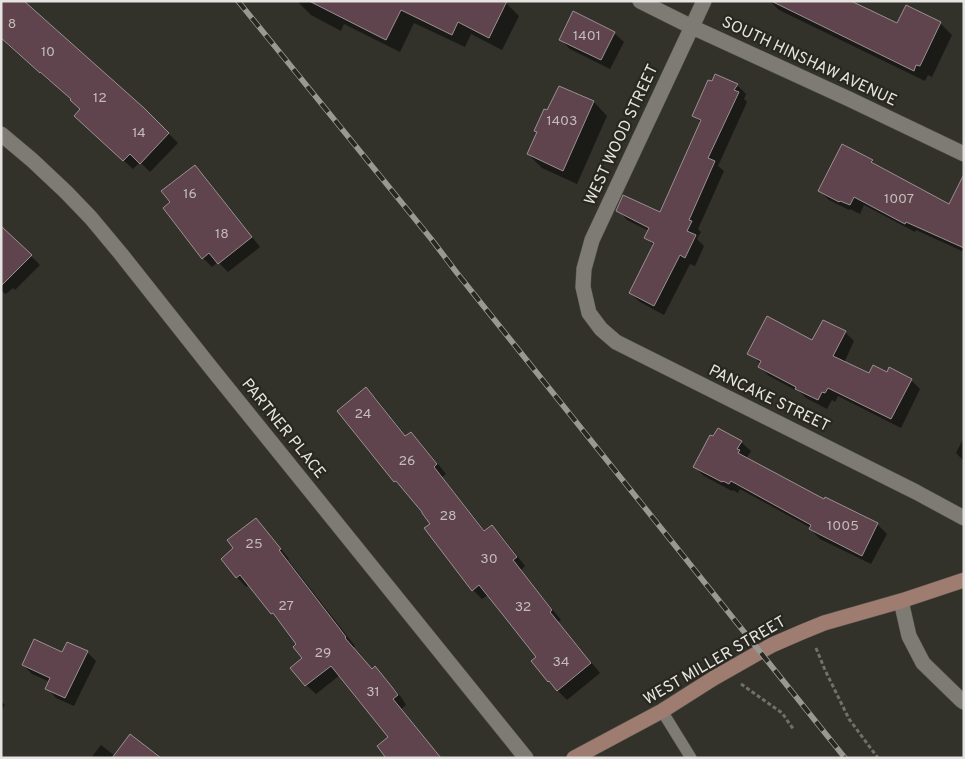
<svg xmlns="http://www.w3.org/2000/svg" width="965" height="759" viewBox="0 0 965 759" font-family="Overpass,sans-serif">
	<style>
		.shadow { fill: #0007 }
		.building { fill: #5f434d; stroke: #9a9093 }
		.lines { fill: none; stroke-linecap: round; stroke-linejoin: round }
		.lane-casing { stroke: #4e4e48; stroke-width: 12 }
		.street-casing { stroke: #4e4e48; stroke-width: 16 }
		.secondary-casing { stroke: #4e4e48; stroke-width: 16 }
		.path { stroke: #71706a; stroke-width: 3; stroke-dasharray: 4 2.5; stroke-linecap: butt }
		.lane { stroke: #7d7b74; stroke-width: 11 }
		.street { stroke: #7d7b74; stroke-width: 15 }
		.secondary { stroke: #9e7c70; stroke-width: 15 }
		.rail-casing { stroke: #999893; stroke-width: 5.5 }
		.rail { stroke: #282720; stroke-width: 4; stroke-dasharray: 11; stroke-linecap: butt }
		.labels { text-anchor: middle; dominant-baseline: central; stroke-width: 4.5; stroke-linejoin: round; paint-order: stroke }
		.number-label { font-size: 14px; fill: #c4bcbb }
		.street-label { font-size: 16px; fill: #e5e4e0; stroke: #282720 }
	</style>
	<rect width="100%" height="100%" fill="#32312a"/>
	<path class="shadow" d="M1 1 143 109 178 143 150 172 140 162 133 169 85 125 81 110 72 99 50 80 49 81 1 39Z
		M299 1H502L506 3 519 16 502 50 471 34 465 47 414 23 400 52 344 24 341 31 311 15 298 2Z
		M770 1H848L898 25 940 23 952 35 932 77 928 75 925 81 779 10Z
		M614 33 624 42 610 69 570 49 561 40Z
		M737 85 746 94 744 99 747 102 718 166 724 171 698 229 701 232 697 239 704 246 695 266 690 264 664 315 640 302 630 293 654 246 646 238 649 231 627 220 618 210 661 213 701 123 693 115Z
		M559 87 594 102 607 116 577 184 542 168 528 154 538 133 536 131 548 112Z
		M872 161 879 168 950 206 964 209V252L916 230 915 232 864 205 860 214 850 209 849 210 829 200 820 191Z
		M195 167 204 176 260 247 228 272 218 262 212 267 203 258 172 202Z
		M1 227 40 265 15 290 13 288 6 294 1 291Z
		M845 332 854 341 844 363 870 375 887 373 911 380 920 389 901 428 838 396 835 402 832 400 827 409 806 398 801 393 769 376 760 367 761 364 749 353 813 342Z
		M366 389 376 398 406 437 411 433 420 442 446 474 442 477 485 531 492 526 501 535 525 566 521 570 561 620 558 622 600 673 567 700 549 682 532 661 537 657 488 595 482 599 473 590 432 524 405 490 395 481Z
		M964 437V461L956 453Z
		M741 442 751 451 746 459 824 501 877 524 887 534 871 564 820 539 810 529 811 528 740 489 738 493 733 490 732 491 704 476 695 467Z
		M256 519 265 529 289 559 288 560 355 646 353 648 372 670 375 668 384 677 401 697 406 705 401 709 441 758H388L390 737 340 675 316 694 306 685 304 658 298 644 249 585 246 587 237 577 222 559 235 549Z
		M87 652 96 661 74 706 56 698 47 688 50 682 32 674 23 665 63 654Z
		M1 701 5 705 1 711Z
		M101 745 115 756 159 758H91Z"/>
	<path class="building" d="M1 1H24L144 108 169 133 140 164 130 154 123 161 74 116 80 109 70 100 71 99 40 72V73L1 38Z
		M309 1H507L489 38 458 22 452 35 401 10 386 40Z
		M771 1H851L897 23 906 5 941 22 920 66 916 65 914 71Z
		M573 11 615 32 601 60 559 40Z
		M715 74 738 84 734 90 739 92 708 158 715 161 689 220 692 221 687 231 696 235 685 258 680 255 654 306 629 293 654 243 644 238 649 228 616 211 623 195 660 212 701 120 692 116 708 80 712 81Z
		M559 86 594 101 563 171 527 154 537 132 534 131 544 109 547 110Z
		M842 144 873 160 871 162 949 204 964 174V248L906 222 905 224 854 197 850 205 840 201 839 202 818 191Z
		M195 165 252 237 218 264 209 253 202 259 163 208 170 202 161 191Z
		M1 226 32 255 1 286Z
		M767 316 812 340 823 320 846 331 833 356 869 373 873 365 887 372 889 367 912 379 891 419 828 388 825 393 822 392 818 400 795 389 796 387 758 367 761 361 747 354Z
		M366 387 405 436 411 432 437 464 434 467 484 531 492 525 517 557 513 560 552 610 550 612 591 663 557 691 549 681 548 682 531 661 536 657 503 615 479 585 472 591 424 528 430 524 422 513V512L396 481 394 482 337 411Z
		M718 428 742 441 737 449 740 450 738 453 824 499 825 497 878 523 862 556 809 529 811 525 731 481 729 484 723 481 722 482 693 467 710 435 713 436Z
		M256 518 281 549 279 550 346 637 345 638 372 669 375 666 392 687 398 695 393 699 441 758H386L377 746 388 737 331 666 305 686 290 668 302 658 293 647 296 644 273 613 271 614 240 575 236 578 221 559 233 548 227 540Z
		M34 639 62 652 67 642 88 651 65 698 45 689 50 678 22 665Z
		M130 734 161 758H112Z"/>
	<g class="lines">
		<g class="lane-casing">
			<path id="lane" d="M662 711 691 758"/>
		</g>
		<g class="street-casing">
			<path id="street" d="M640 1 692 27 849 99 964 154
				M704 1 592 240 584 269 583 287 589 313 601 329 616 342 916 492 964 518
				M1 134 32 160 66 192 91 218 121 254 212 369 526 758
				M901 601 909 636 923 663 961 700 964 702"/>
		</g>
		<g class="secondary-casing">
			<path id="secondary" d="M574 758 662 711 714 678 772 645 802 632 824 623 901 601 964 580"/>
		</g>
		<path class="path" d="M816 648 825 670 849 719 878 758
			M741 684 782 713 794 730"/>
		<use href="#lane" class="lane"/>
		<use href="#street" class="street"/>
		<use href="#secondary" class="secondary"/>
		<g class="rail-casing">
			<path id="rail" d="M238 1 432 240 457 273 845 758"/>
		</g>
		<use href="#rail" class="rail"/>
	</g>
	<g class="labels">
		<g class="number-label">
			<text x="12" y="24">8</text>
			<text x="587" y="36">1401</text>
			<text x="48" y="52">10</text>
			<text x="100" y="98">12</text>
			<text x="562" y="121">1403</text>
			<text x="139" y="133">14</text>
			<text x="190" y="194">16</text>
			<text x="899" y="199">1007</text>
			<text x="222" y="234">18</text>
			<text x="363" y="414">24</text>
			<text x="407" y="461">26</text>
			<text x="448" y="516">28</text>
			<text x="843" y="526">1005</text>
			<text x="254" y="544">25</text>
			<text x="489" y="559">30</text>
			<text x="286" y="606">27</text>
			<text x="523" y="607">32</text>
			<text x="323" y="653">29</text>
			<text x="561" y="662">34</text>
			<text x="373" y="692">31</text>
		</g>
		<g class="street-label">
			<text transform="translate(809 62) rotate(25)">SOUTH HINSHAW AVENUE</text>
			<text transform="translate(622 135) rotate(-65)">WEST WOOD STREET</text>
			<text transform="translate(769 399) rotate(26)">PANCAKE STREET</text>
			<text transform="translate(283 429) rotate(51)">PARTNER PLACE</text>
			<text transform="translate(715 661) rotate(-30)">WEST MILLER STREET</text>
		</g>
	</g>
	<rect width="965" height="759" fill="none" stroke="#e5e4e0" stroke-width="5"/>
</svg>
